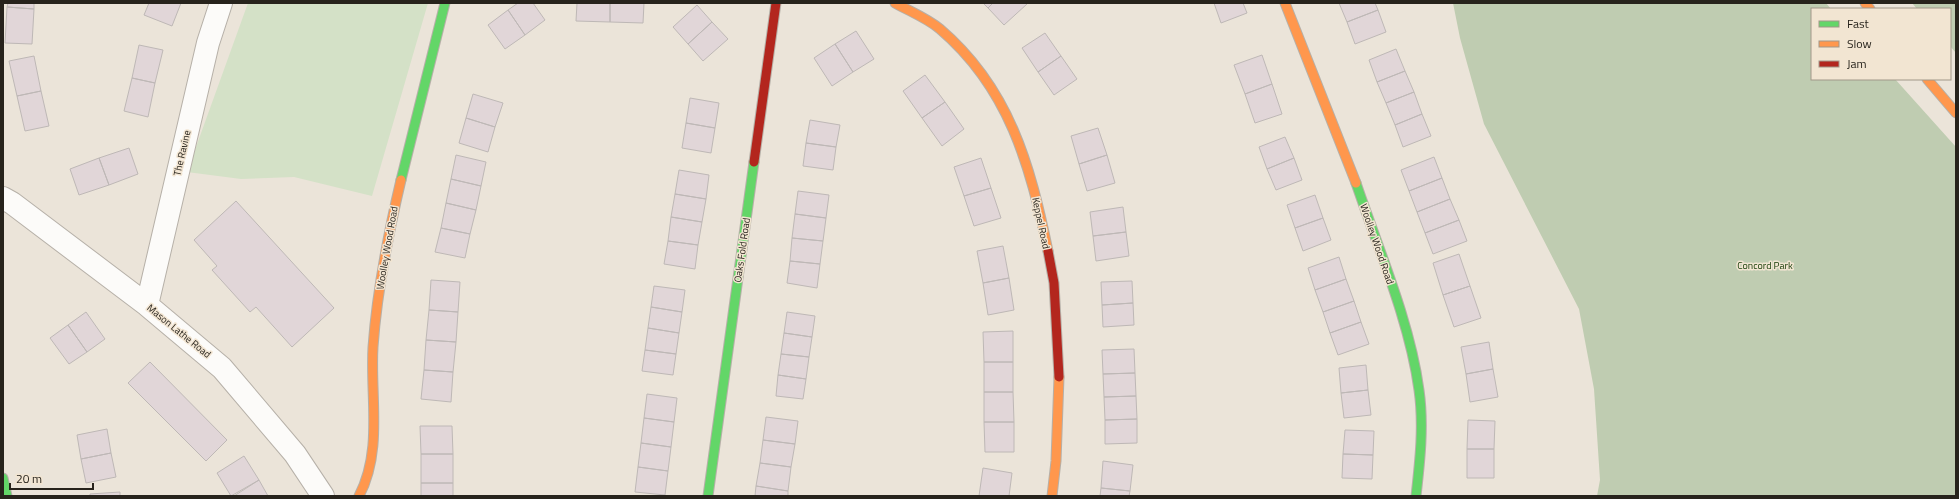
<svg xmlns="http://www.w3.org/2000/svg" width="1959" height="499" viewBox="0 0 1959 499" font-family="'Titillium Web',sans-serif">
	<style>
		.green { fill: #d4e1c7 }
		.forest { fill: #bfccb1 }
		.building { fill: #e1d6d8; stroke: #beb8b6 }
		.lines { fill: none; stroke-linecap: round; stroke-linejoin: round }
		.street-casing { stroke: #b6b0a8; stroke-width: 24 }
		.fast-casing { stroke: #b6b0a8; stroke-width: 11 }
		.slow-casing { stroke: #b6b0a8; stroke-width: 11 }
		.jam-casing { stroke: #b6b0a8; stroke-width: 11 }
		.street { stroke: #fcfbf9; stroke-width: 22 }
		.fast { stroke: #63d668; stroke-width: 9 }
		.slow { stroke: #ff974d; stroke-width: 9 }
		.jam { stroke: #b3261e; stroke-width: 9 }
		.labels { text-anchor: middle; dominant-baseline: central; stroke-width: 3; stroke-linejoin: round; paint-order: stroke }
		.street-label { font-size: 10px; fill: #27231c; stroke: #f2e5d2 }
		.park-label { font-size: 10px; fill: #103800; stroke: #f2e5d2 }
	</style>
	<rect width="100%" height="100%" fill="#ebe4d9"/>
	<path class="green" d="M248 3H428L372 196 294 177 241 179 187 172Z"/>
	<path class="forest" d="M1453 3H1826L1831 9H1812V79H1895L1956 147V496H1597L1600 480 1594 389 1579 309 1484 124 1460 38Z
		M1912 3H1956V53L1950 46V9H1917Z"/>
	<path class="building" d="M8 3H34V9L7 7Z
		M149 3H181L172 26 144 15Z
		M518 3H533L545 20 525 35 508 10Z
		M577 3H610V22L576 21Z
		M610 3H644L643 23 610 22Z
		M983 3H993L988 8Z
		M993 3H1026L1027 4 1004 25 988 8Z
		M1214 3H1243L1247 13 1221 23Z
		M1339 3H1375L1378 10 1347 22Z
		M697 5 712 22 688 44 673 27Z
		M7 7 34 9 32 44 5 43Z
		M508 10 525 35 505 49 488 25Z
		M1378 10 1386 32 1355 44 1347 22Z
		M712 22 728 39 703 61 688 44Z
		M856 31 874 59 853 72 835 44Z
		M1045 33 1061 56 1038 72 1022 48Z
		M835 44 853 72 832 86 814 58Z
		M139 45 163 50 155 83 132 78Z
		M1396 49 1405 71 1377 82 1369 60Z
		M1262 55 1272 84 1245 94 1234 65Z
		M34 56 41 91 17 96 9 61Z
		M1061 56 1077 79 1054 95 1038 72Z
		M1405 71 1414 92 1386 103 1377 82Z
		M925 75 945 102 922 118 903 91Z
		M132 78 155 83 148 117 124 111Z
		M1272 84 1282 114 1255 123 1245 94Z
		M41 91 49 126 25 131 17 96Z
		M1414 92 1422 114 1395 125 1386 103Z
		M473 94 503 103 495 127 466 118Z
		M690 98 719 103 715 128 686 123Z
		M945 102 964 129 942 146 922 118Z
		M1422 114 1431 136 1403 147 1395 125Z
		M466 118 495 127 488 152 459 143Z
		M810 120 840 125 836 147 806 143Z
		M686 123 715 128 711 153 682 148Z
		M1098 128 1107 155 1079 164 1071 136Z
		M1285 137 1294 158 1267 169 1259 147Z
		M806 143 836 147 833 170 803 166Z
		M129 148 138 174 109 185 99 158Z
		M456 155 486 162 481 186 451 179Z
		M1107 155 1115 183 1087 191 1079 164Z
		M1434 157 1442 178 1409 191 1401 170Z
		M99 158 109 185 79 195 70 169Z
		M981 158 991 188 964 196 954 167Z
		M1294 158 1302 180 1276 190 1267 169Z
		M679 170 709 175 706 199 675 194Z
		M1442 178 1450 199 1417 212 1409 191Z
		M451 179 481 186 476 210 446 203Z
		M991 188 1001 218 974 226 964 196Z
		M798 191 829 195 826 218 795 214Z
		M675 194 706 199 702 222 671 217Z
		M1315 195 1323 218 1295 228 1287 205Z
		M1450 199 1459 220 1425 233 1417 212Z
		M236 201 334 308 292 347 256 307 250 312 212 270 217 266 194 240Z
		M446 203 476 210 470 234 441 228Z
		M1123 207 1126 232 1093 236 1090 212Z
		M795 214 826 218 823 241 792 238Z
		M671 217 702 222 698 245 668 241Z
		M1323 218 1331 240 1303 251 1295 228Z
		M1459 220 1467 241 1433 254 1425 233Z
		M441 228 470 234 465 258 435 252Z
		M1126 232 1129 256 1096 261 1093 236Z
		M792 238 823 241 820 264 790 261Z
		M668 241 698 245 695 269 664 264Z
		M1003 246 1009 278 983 283 977 251Z
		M1459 254 1470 286 1443 295 1433 263Z
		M1339 257 1346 279 1315 290 1308 268Z
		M790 261 820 264 817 288 787 283Z
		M1009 278 1014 310 988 315 983 283Z
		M1346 279 1354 301 1323 312 1315 290Z
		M431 280 460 282 458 312 429 310Z
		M1132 281 1133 303 1102 305 1101 282Z
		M654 286 685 290 682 312 651 307Z
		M1470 286 1481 318 1454 327 1443 295Z
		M1354 301 1361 322 1330 333 1323 312Z
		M1133 303 1134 325 1103 327 1102 305Z
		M651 307 682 312 679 333 648 328Z
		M429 310 458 312 456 342 426 340Z
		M86 312 105 339 87 352 68 325Z
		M787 312 815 316 812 337 784 333Z
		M1361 322 1369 344 1338 355 1330 333Z
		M68 325 87 352 69 364 50 338Z
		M648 328 679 333 676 354 645 350Z
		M1013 331V362H984L983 332Z
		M784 333 812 337 809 357 781 354Z
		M426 340 456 342 453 372 424 370Z
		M1489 342 1493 369 1466 374 1461 347Z
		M1134 349 1135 373 1103 374 1102 350Z
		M645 350 676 354 673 375 642 371Z
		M781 354 809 357 806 379 778 375Z
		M150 362 227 440 206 461 128 383Z
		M984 362H1013V392H984Z
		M1366 365 1368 390 1341 393 1339 368Z
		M1493 369 1498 397 1470 402 1466 374Z
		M424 370 453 372 451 402 421 399Z
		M1135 373 1136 396 1104 397 1103 374Z
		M778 375 806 379 803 399 776 396Z
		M1368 390 1371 415 1344 418 1341 393Z
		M984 392H1013L1014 422H984Z
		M647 394 677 398 674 422 644 418Z
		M1136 396 1137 419 1105 420 1104 397Z
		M766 417 798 421 795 444 763 440Z
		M644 418 674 422 671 447 641 443Z
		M1137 419V443L1105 444V420Z
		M1468 420 1495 421 1494 449H1467Z
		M984 422H1014V452H985Z
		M420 426H452L453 454H421Z
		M107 429 111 453 81 459 77 435Z
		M1345 430 1374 431 1373 455 1343 454Z
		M763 440 795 444 791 467 760 463Z
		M641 443 671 447 668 471 638 467Z
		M1467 449H1494V478H1467Z
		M111 453 116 477 86 483 81 459Z
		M421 454H453V483H421Z
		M1343 454 1373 455 1372 479 1342 478Z
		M244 456 259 480 231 496 217 473Z
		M1103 461 1133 465 1130 491 1101 488Z
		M760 463 791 467 788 491 756 486Z
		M638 467 668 471 665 495 635 492Z
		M983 468 1012 473 1009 496H979Z
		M259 480 268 496H234Z
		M421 483H453V496H421Z
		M756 486 788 491V496H755Z
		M1101 488 1130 491 1129 496H1100Z
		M120 492V496H90V494Z"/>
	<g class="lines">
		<g class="street-casing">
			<path id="street" d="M3 198 12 203 147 305 222 368 295 454 323 496
				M147 305 208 43 221 3"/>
		</g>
		<g class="fast-casing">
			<path id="fast" d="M401 180 445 3
				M1356 183C1378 248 1410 322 1419 390 1424 425 1420 461 1416 496
				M3 478 7 496
				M708 496 754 162"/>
		</g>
		<g class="slow-casing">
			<path id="slow" d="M895 3C909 11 927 18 940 29 1009 88 1030 164 1048 251
				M1285 3 1356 183
				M1865 3 1870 9
				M1927 79 1956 113
				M359 496C383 451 370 396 373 347 377 290 388 235 401 180
				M1052 496 1056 461 1059 377"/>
		</g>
		<g class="jam-casing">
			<path id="jam" d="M754 162 776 3
				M1048 251 1054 283 1059 377"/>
		</g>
		<use href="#street" class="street"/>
		<use href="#fast" class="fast"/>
		<use href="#slow" class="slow"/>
		<use href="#jam" class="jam"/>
	</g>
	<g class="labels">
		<g class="street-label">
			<text transform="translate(182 153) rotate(-77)">The Ravine</text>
			<text transform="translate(1041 223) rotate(78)">Keppel Road</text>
			<text transform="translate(1377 244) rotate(71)">Woolley Wood Road</text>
			<text transform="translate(387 248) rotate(-80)">Woolley Wood Road</text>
			<text transform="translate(742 250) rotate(-82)">Oaks Fold Road</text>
			<text transform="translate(179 331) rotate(39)">Mason Lathe Road</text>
		</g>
		<g class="park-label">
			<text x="1765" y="265">Concord Park</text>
		</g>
	</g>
	<rect width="1959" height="499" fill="none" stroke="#27231c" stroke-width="8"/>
	<rect x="1811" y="8" width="140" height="72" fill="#f2e5d2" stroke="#a19789"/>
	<rect x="1819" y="21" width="20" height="6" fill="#63d668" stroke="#a19789"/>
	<text x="1847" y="28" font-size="12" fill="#27231c">Fast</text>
	<rect x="1819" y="41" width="20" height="6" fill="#ff974d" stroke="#a19789"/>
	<text x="1847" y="48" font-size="12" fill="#27231c">Slow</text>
	<rect x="1819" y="61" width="20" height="6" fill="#b3261e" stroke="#a19789"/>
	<text x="1847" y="68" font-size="12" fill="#27231c">Jam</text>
	<path d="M10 483v6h83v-6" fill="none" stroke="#27231c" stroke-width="2"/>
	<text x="16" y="483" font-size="12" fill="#27231c" stroke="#f2e5d2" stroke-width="3" paint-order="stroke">20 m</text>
</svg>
